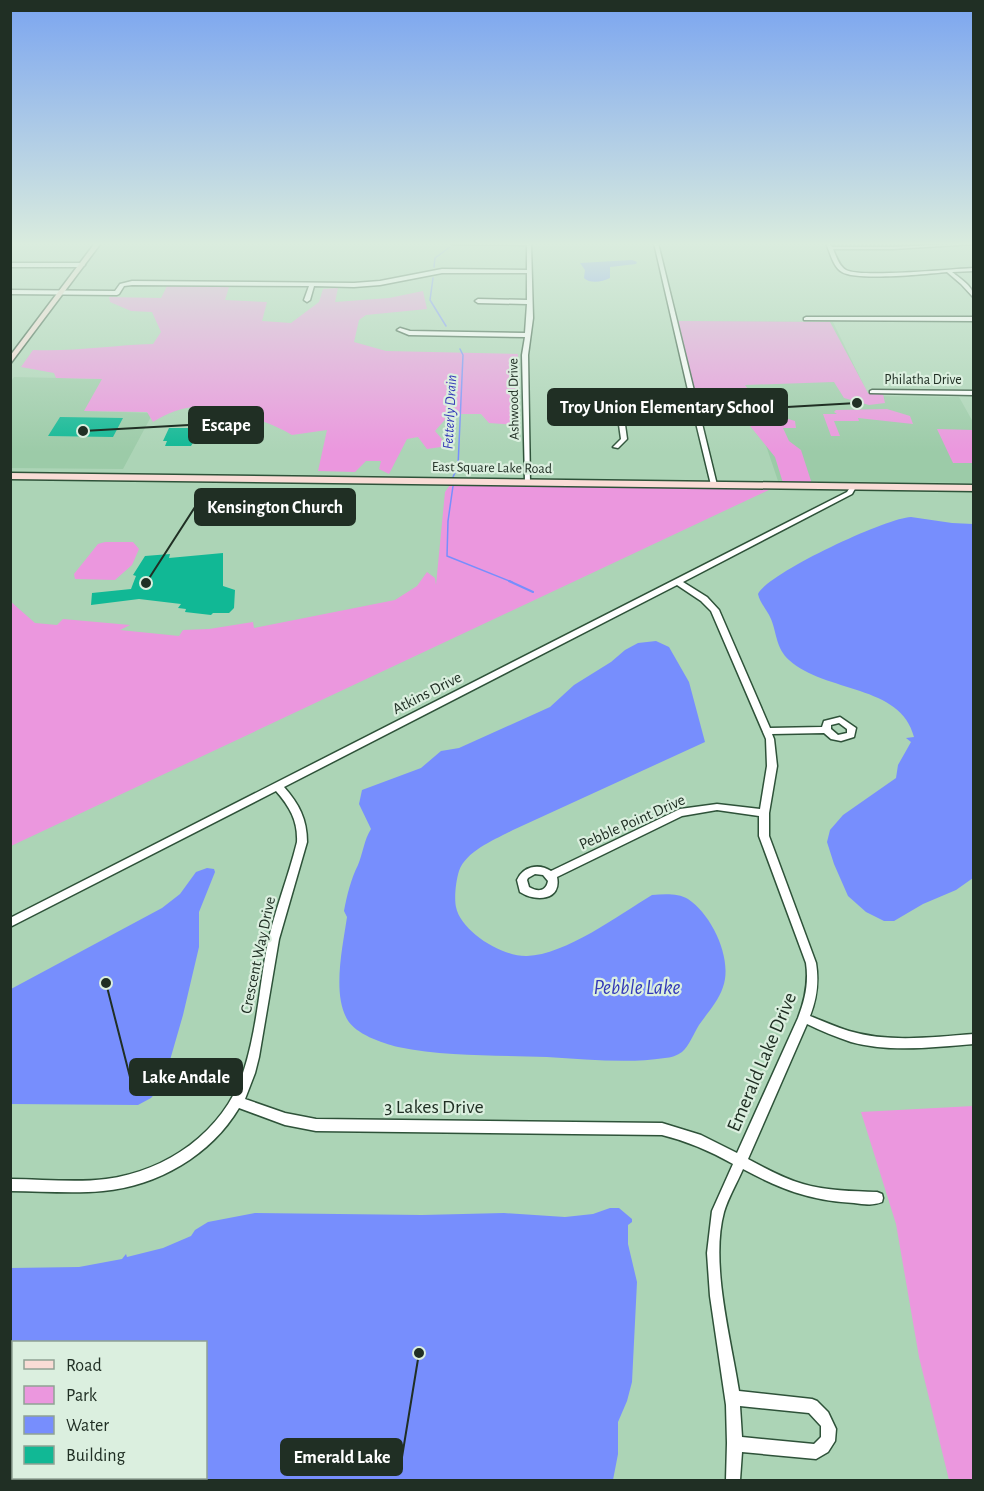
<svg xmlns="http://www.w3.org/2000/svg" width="984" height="1491" viewBox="0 0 984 1491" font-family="'Alegreya Sans',sans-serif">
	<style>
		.built { fill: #9ccba8 }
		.green { fill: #eb97de }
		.water { fill: #778efd; fill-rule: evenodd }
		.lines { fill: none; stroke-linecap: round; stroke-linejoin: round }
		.stream-far1 { stroke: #778efd; stroke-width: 1.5 }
		.stream { stroke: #778efd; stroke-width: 2 }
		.building { fill: #11b895 }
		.street-casing { stroke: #2e5239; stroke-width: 3 }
		.secondary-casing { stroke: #2e5239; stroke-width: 3 }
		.street { fill: #fff; fill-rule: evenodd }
		.secondary { fill: #f9dcd6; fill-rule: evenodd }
		.labels { text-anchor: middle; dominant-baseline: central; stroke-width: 4.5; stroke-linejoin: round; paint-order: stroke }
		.far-street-label { font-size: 14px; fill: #202f24; stroke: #dbefdf }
		.far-water-label { font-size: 15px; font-style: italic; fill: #3238b7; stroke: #dbefdf }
		.street-label { font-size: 16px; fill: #202f24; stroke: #dbefdf }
		.near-street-label { font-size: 20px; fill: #202f24; stroke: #dbefdf }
		.near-water-label { font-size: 21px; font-style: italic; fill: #3238b7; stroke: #dbefdf }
		.leader { fill: none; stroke: #202f24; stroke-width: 2 }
		.callout-dot { fill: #202f24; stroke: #dbefdf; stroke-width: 2 }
		.callout { fill: #202f24; stroke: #202f24; stroke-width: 2 }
		.callout-label { font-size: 18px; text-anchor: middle; font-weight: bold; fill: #fff }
	</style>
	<rect width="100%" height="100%" fill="#acd4b6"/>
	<path class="built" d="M677 321 833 322 869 396 959 397 973 422V483L778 481 749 395H695Z
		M14 377 103 379 85 411 153 413 123 469 11 468 10 383Z"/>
	<path class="green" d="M167 286 229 287 225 300 267 302 262 321 291 323 319 302 323 289 338 288 335 302 389 298 423 291 427 309 366 315 359 320 354 342 386 351 518 354V425L489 423 481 414H450L435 431 448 446 427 449 418 437 407 439 389 474 379 469 381 461H366L355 472 318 471 327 430 292 435C272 422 222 406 197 407 181 407 166 414 153 422L147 412 84 411 102 379 56 378 54 373 21 367 33 350C73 352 113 345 153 344L161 332 152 312 131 311 110 302 109 297 161 298Z
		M678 321 830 322 868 393 883 394 885 403 869 405 844 398 834 382 745 385 765 412 795 421 796 428H783L789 441 801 450 812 484 783 483 775 457 738 411 704 408 695 395Z
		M887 409 910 416 913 424 858 418 859 421H834L840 436H831L823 414H837L834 412 836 410Z
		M937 429 973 430V463H953Z
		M450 485 773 488 11 846 10 601 35 623 57 625 63 619 130 625 120 630 179 636 183 630 209 629 253 622 254 628 395 600 417 586 427 572 435 578 436 585 445 492Z
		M105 542H133L139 549 132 565 115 580 75 579 74 574 98 544Z
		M973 1106V1480H949L919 1357 896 1224 861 1112Z"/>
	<path class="water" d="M632 260 637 262 636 264 610 267V278C602 282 590 284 584 278L585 270 580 263Z
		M911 517 952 523 973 524V878L956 890 923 904 894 921H884L866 912 848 896 834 864 827 842 830 830 843 815 896 778 898 765 911 742 906 738 914 737C901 684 825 693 789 660 776 648 777 634 771 619 767 610 760 603 758 594 768 573 886 518 911 517Z
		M656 641 669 647 689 682 705 742 513 830C495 840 467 850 459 871 456 880 454 898 456 907 461 932 503 957 527 956 565 955 619 915 652 895 664 894 678 893 688 899 712 915 733 959 723 987 718 1002 708 1012 699 1025 694 1033 689 1046 682 1052 678 1055 670 1058 665 1058 627 1064 586 1059 547 1057 498 1055 446 1057 398 1047 382 1043 355 1034 347 1019 332 993 343 945 347 917L344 911C347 895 351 879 358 865 363 853 364 840 371 829L359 804 362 790 421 768 441 751 459 748 550 707 574 685 611 662 625 650 638 643Z
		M207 868 214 869 215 872 199 912V947L183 1015 166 1074 160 1088 151 1098 138 1105 11 1104V989L162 908 180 894 196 872Z
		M610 1208H619L632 1219V1222L628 1225V1244L637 1282 632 1382 627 1401 618 1422V1454L613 1480H11V1268L79 1267 122 1259 126 1254 127 1257 163 1248 191 1236 195 1230 208 1222 255 1213 422 1215 504 1213 565 1217 593 1214ZM206 1342V1478H14V1342Z"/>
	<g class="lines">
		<path class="stream-far1" d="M434 267 435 258 450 247
			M433 278 430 300 446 326
			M453 477 458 466 463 355 460 349
			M453 486 448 521 447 556 512 582"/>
		<path class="stream" d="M509 581 533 592"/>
	</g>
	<path class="building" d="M60 417 123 418 113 437 48 436Z
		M169 428H196L195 431H200L191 446H165L167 441H163Z
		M223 553V586L235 590 234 608 229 613H213L211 615 185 612 186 609 178 608 181 604 139 599 91 605 92 593 131 589 136 576 133 575 145 556 170 554 169 558Z"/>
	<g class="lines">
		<g class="street-casing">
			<path id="street" d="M450 243 531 244 533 318 528 355 530 483H526L525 482 522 355 525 337 409 335 397 330 400 328 410 331 525 333 527 304 478 303 475 301 478 299 527 300V273H442L380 285 354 287 314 286 310 300 307 302 304 300 309 286 132 285 124 286 119 294 117 295 10 294V290L115 291 120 284 132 281 354 283 380 281 442 269 527 270V245L452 244Z
				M654 243H658L717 485 716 486 714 487 711 485 689 394 623 395 621 396 627 439 618 448 613 447 621 439 615 396 619 392 688 390Z
				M826 243H830L832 247H893L974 243V244L893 249H833C836 256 839 266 846 270 860 278 952 269 974 268V271L952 272C961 279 974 287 974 298L961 284 947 272C927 274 856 281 842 272 833 267 830 252 826 243Z
				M10 263H82L85 265 82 267H10Z
				M806 317H974V321L804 320V318Z
				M872 390 974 391V395L870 393V391Z
				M853 485 856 487 852 494 683 582 707 597 719 610 770 728 822 727 824 721 840 717 856 728 854 737 841 741 831 739 824 733 772 734 774 739 777 766 769 813V836L816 963C819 982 817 998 810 1016 823 1021 836 1027 849 1031 890 1043 932 1037 974 1034V1044C933 1047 891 1053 851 1042 836 1037 821 1031 807 1024L748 1159C765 1168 783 1178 803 1184 827 1191 852 1191 877 1192L882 1194 883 1198 882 1202C873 1206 863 1204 854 1203 811 1201 780 1189 743 1169 737 1183 728 1198 724 1212 710 1263 731 1339 739 1391L812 1399 817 1401 828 1412 836 1429 835 1441 828 1452 816 1459 742 1452 740 1480H726L727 1443 726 1405 710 1296 707 1253 712 1211 733 1164C710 1151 687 1141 662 1135L316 1131 285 1125 239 1108C211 1155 158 1186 103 1191 72 1194 41 1191 10 1191V1179C42 1179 75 1183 106 1179 167 1171 223 1132 243 1073 256 1034 259 992 266 952 273 914 288 879 297 842 298 821 290 807 276 791L10 927V918L847 492 851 486ZM677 585 701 601 711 611 766 739 767 766 760 809 717 804 680 809 551 871C539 863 523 866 517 880L520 892C535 902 562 901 557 877L682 816 717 810 759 816V836L806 963C809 983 805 1000 798 1018L737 1153 701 1135 662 1123 316 1119 285 1113 245 1099 255 1073 259 1057 279 939 307 842C307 819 299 804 284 787ZM839 723 847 729V733L838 735 831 729V725ZM535 874 543 875 548 881C546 892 537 892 529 887L527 880 528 878ZM740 1406 809 1413 821 1426V1437L814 1444 742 1437Z"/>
		</g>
		<g class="secondary-casing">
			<path id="secondary" d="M95 243H101L10 364V356Z
				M10 473 974 485V491L10 479Z"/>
		</g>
		<use href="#street" class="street"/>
		<use href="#secondary" class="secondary"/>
	</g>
	<linearGradient id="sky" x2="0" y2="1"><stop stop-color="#7ba5f0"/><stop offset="0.54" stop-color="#daecde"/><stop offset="1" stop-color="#daecde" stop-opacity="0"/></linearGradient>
	<rect width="984" height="452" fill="url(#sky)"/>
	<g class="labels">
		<g class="far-street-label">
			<text x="923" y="380">Philatha Drive</text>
			<text transform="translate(514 399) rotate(-91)">Ashwood Drive</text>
			<text transform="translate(492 468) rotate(1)">East Square Lake Road</text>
		</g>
		<g class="far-water-label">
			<text transform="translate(450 412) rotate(-87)">Fetterly Drain</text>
		</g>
		<g class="street-label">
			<text transform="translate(427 693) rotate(-27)">Atkins Drive</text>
			<text transform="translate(632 822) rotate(-24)">Pebble Point Drive</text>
			<text transform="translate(258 955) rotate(-78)">Crescent Way Drive</text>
		</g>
		<g class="near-street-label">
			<text transform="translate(762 1062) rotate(-67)">Emerald Lake Drive</text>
			<text x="434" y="1107">3 Lakes Drive</text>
		</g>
		<g class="near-water-label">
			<text x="637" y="987">Pebble Lake</text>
		</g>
	</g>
	<path class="leader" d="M857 403L787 407M83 431L189 425M146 583L195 507M106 983L130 1077M419 1353L402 1457"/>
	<g class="callout-dot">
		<circle cx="857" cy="403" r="6"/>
		<circle cx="83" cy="431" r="6"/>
		<circle cx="146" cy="583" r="6"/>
		<circle cx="106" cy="983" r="6"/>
		<circle cx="419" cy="1353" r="6"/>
	</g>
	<g class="callout">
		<rect x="548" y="389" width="239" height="36" rx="6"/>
		<rect x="189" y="407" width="74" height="36" rx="6"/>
		<rect x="195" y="489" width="160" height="36" rx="6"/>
		<rect x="130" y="1059" width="112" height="36" rx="6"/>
		<rect x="281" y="1439" width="121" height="36" rx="6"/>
	</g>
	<g class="callout-label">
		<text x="667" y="413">Troy Union Elementary School</text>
		<text x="226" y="431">Escape</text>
		<text x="275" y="513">Kensington Church</text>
		<text x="186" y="1083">Lake Andale</text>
		<text x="342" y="1463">Emerald Lake</text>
	</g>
	<rect width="984" height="1491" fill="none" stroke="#202f24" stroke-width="24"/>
	<rect x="12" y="1341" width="195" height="138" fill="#dbefdf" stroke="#90a294" stroke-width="1.5"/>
	<rect x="24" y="1360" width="30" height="9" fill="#f9dcd6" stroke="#90a294" stroke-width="1.5"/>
	<text x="66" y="1371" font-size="18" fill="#202f24">Road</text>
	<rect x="24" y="1386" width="30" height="18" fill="#eb97de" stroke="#90a294" stroke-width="1.5"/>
	<text x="66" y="1401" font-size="18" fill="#202f24">Park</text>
	<rect x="24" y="1416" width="30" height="18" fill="#778efd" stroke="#90a294" stroke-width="1.5"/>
	<text x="66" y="1431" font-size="18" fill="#202f24">Water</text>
	<rect x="24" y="1446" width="30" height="18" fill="#11b895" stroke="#90a294" stroke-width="1.5"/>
	<text x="66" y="1461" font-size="18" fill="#202f24">Building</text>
</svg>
